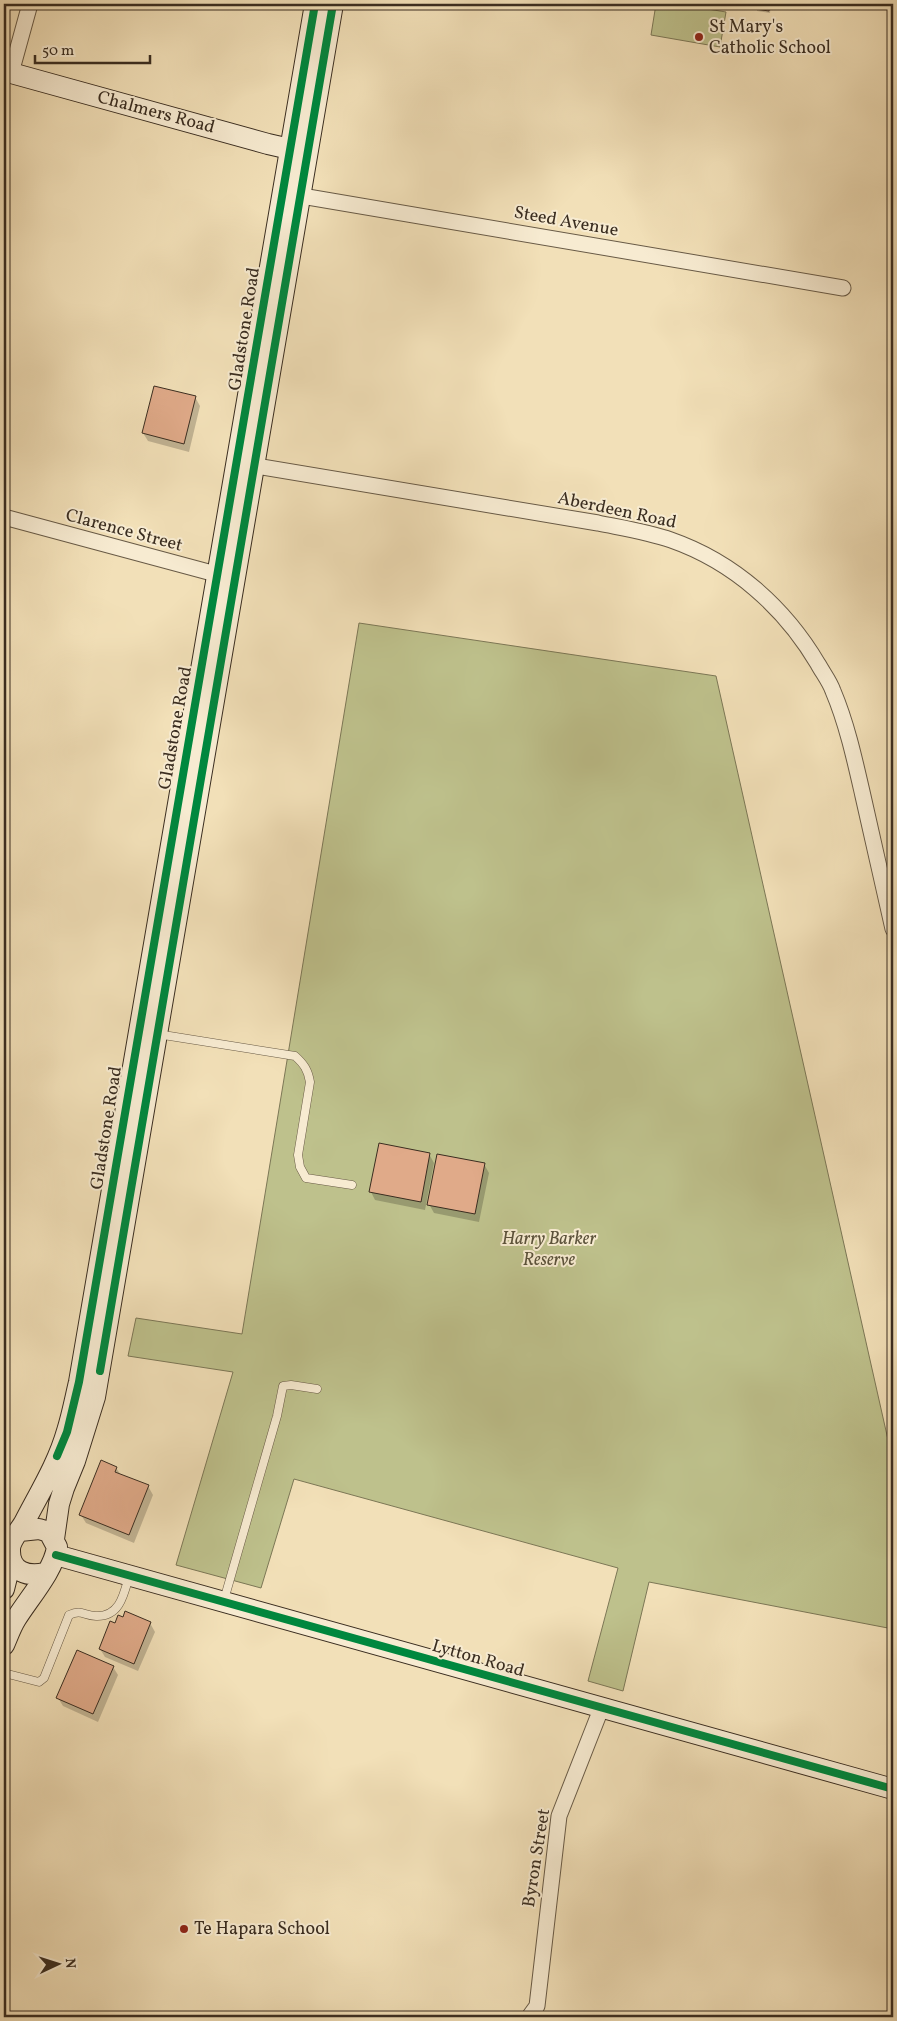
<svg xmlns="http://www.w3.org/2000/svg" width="897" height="2021" viewBox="0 0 897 2021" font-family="Vollkorn,serif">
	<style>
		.green { fill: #bec18c; stroke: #7c7756 }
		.shadow { fill: #0003 }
		.building { fill: #e0aa89; stroke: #3a2d20 }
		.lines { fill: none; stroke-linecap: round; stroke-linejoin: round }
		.lane-casing { stroke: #685a46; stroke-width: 9 }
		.street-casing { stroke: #685a46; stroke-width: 17 }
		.secondary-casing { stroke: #3a2d20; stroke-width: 22 }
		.lane { stroke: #f7ebd1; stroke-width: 8 }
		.street { stroke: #f7ebd1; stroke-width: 15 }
		.secondary { stroke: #f7ebd1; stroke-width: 20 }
		.cycleway-casing { stroke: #f7ebd1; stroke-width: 11 }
		.cycleway { stroke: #00873e; stroke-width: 8 }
		.poi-dot { fill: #8f2418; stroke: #f7ebd1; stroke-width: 2 }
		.labels { text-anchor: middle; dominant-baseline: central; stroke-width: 4; stroke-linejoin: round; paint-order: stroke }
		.poi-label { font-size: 18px; fill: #3a2d20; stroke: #f7ebd1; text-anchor: start }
		.street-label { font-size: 18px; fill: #3a2d20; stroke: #f7ebd1 }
		.park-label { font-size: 18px; font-style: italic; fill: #5b523b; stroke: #f7ebd1 }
	</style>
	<rect width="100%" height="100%" fill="#f2e0b8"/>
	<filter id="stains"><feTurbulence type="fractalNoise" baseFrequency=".004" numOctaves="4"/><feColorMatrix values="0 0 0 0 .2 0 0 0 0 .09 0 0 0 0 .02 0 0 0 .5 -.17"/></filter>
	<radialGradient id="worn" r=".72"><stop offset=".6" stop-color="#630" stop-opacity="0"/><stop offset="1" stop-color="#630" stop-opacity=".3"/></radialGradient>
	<path class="green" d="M656 4H677L726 12 720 47 651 35Z
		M359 623 716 676 893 1462V1629L649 1582 623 1691 588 1681 618 1568 294 1479 261 1588 176 1565 233 1372 128 1356 136 1318 242 1334Z"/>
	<path class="shadow" d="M757 4H771L770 13 757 11Z
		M195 397 200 406 189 452 148 441 143 433Z
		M4 972 7 977 4 996Z
		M4 1011 9 1019 6 1032H4Z
		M429 1154 434 1163 425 1210 375 1200 371 1192Z
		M484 1164 489 1173 479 1222 434 1213 429 1204Z
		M116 1468 121 1475 148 1486 153 1495 134 1543 86 1523 81 1515Z
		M150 1623 155 1632 138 1671 105 1657 100 1649 116 1625Z
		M113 1667 118 1675 98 1722 63 1706 58 1698Z"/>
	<path class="building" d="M756 4H770L769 11 755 9Z
		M154 386 196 396 184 444 142 433Z
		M379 1143 430 1153 421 1202 369 1192Z
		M437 1154 485 1163 475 1214 427 1205Z
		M101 1460 117 1467 115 1472 149 1485 129 1535 79 1515Z
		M125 1611 151 1622 134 1664 99 1649 110 1621 115 1623 118 1615 123 1617Z
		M77 1650 114 1666 93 1714 56 1698Z"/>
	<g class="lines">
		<g class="lane-casing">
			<path id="lane" d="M157 1034 295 1056C304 1064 308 1070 310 1082L298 1155 300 1167 306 1178 352 1185
				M224 1600 277 1416 283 1386 291 1385 317 1389
				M4 1673 39 1682 44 1678 69 1615C82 1609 84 1616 96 1616 120 1617 124 1594 129 1576"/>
		</g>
		<g class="street-casing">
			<path id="street" d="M11 73 30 4
				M290 194 843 288
				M244 464 598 523C622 528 648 532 671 540 734 562 785 608 818 664 823 673 830 682 833 691 847 724 855 761 863 796 873 840 883 885 893 929
				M4 517 227 577
				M529 2017 537 2006 559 1816 601 1709"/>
		</g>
		<g class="secondary-casing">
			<path id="secondary" d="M4 71 268 144 303 152
				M54 1539 59 1504 64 1488 75 1461 95 1397 333 4
				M56 1555 893 1789
				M45 1573C28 1577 10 1572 10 1551 9 1540 20 1531 25 1521 40 1492 58 1463 67 1431 72 1415 75 1399 79 1382L315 4
				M4 1589 11 1561
				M4 1645C8 1636 11 1627 16 1619 29 1598 54 1570 57 1547L49 1532 39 1529 20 1531"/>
		</g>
		<use href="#lane" class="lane"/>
		<use href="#street" class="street"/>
		<use href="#secondary" class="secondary"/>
		<g class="cycleway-casing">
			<path id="cycleway" d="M100 1371 333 4
				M57 1456 67 1432 79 1382 315 4
				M56 1555 893 1789"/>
		</g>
		<use href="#cycleway" class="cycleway"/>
	</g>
	<g class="poi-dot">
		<circle cx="699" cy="37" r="5"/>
		<circle cx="184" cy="1929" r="5"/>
	</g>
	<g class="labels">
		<g class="poi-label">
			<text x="709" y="27">St Mary's<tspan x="709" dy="21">Catholic School</tspan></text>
			<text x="194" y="1929">Te Hapara School</text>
		</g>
		<g class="street-label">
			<text transform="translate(156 113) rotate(15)">Chalmers Road</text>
			<text transform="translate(566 222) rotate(10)">Steed Avenue</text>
			<text transform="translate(245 329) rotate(-81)">Gladstone Road</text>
			<text transform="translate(617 511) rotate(12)">Aberdeen Road</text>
			<text transform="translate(124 531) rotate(15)">Clarence Street</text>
			<text transform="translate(176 728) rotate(-80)">Gladstone Road</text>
			<text transform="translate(107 1128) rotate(-81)">Gladstone Road</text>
			<text transform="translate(478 1659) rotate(16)">Lytton Road</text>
			<text transform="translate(537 1858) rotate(-81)">Byron Street</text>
		</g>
		<g class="park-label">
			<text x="549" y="1239">Harry Barker<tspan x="549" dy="21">Reserve</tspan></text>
		</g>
	</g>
	<rect width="897" height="2021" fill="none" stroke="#f2e0b8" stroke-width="20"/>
	<rect x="5" y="5" width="887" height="2011" fill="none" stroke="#3a2d20" stroke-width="2.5"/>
	<rect x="10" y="10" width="877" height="2001" fill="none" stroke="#3a2d20"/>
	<g transform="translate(58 1964) rotate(86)" stroke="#f7ebd1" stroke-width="4" paint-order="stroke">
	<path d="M0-4L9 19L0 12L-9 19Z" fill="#3a2d20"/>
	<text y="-8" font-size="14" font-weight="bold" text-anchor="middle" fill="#3a2d20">N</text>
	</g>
	<path d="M35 55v8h115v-8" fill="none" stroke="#3a2d20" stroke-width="2.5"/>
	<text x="42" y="55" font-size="15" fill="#3a2d20" stroke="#f7ebd1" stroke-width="4" paint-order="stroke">50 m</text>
	<rect width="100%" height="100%" filter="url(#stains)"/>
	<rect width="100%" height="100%" fill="url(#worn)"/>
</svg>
